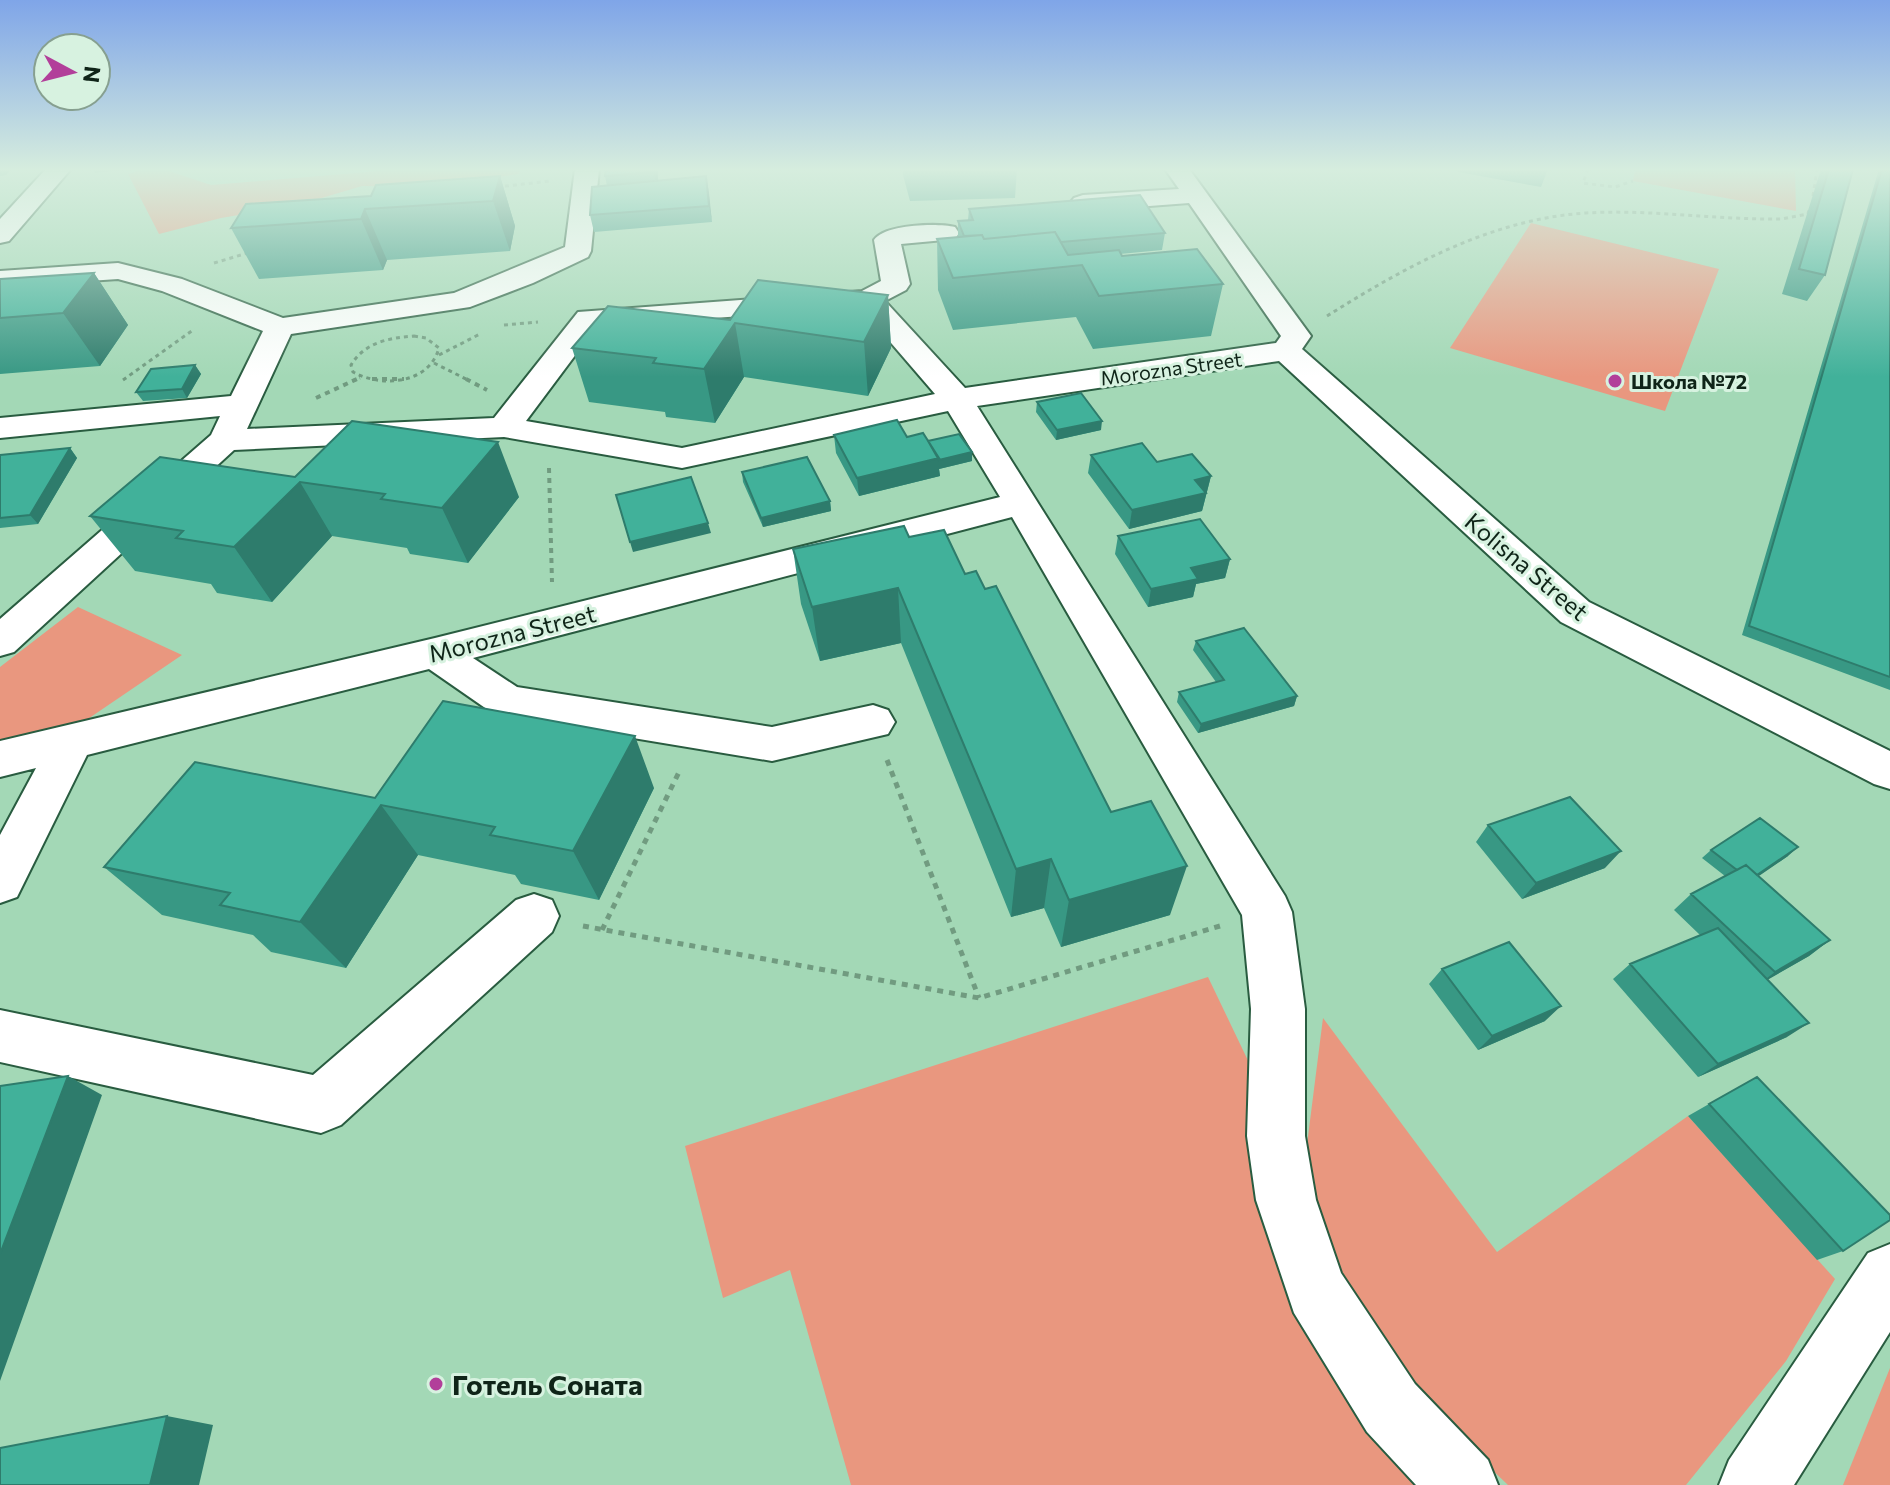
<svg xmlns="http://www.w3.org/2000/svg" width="1890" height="1485" viewBox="0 0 1890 1485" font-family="Commissioner,sans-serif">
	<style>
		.green { fill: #e9977f }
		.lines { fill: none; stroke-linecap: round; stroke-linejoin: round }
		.minor-casing { stroke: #295c40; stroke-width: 4 }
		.path-far2 { stroke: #719b80; stroke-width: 3; stroke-dasharray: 4 4; stroke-linecap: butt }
		.path-far1 { stroke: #719b80; stroke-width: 4; stroke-dasharray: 5 5; stroke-linecap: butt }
		.path { stroke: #719b80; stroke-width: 5; stroke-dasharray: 6 6; stroke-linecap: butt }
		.minor { fill: #fff; fill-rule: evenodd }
		.wall { fill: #389884 }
		.shaded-wall { fill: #2e7c6c }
		.building { fill: #41b19a; stroke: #2e7c6c; stroke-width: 2 }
		.poi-dot { fill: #b23f9a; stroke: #d7f2e0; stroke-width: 3 }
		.labels { text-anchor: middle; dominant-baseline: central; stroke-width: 6; stroke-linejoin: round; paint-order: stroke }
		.far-street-label { font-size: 20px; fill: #0f2418; stroke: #d7f2e0 }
		.far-poi-label { font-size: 20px; font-weight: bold; fill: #0f2418; stroke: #d7f2e0; text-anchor: start }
		.street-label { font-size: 24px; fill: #0f2418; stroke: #d7f2e0 }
		.near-poi-label { font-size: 28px; font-weight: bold; fill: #0f2418; stroke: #d7f2e0; text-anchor: start }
	</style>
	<rect width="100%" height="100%" fill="#a3d8b6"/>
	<path class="green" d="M143 169H163L211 185 402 169H520L519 174 429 187 362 186 298 205 221 218 159 234 128 174Z
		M1635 169H1795L1796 211 1633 181Z
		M1531 223 1719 269 1665 411 1450 348Z
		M78 607 182 655 79 725 0 742V667Z
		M1208 977 1253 1071 1255 1152 1434 1485H851L790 1270 723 1298 685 1146Z
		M1323 1018 1497 1252 1688 1116 1835 1279 1786 1361 1686 1485H1508L1418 1399 1329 1278 1302 1184Z
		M1890 1368V1485H1843Z"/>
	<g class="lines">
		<g class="minor-casing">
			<path id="minor" d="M46 169H71L9 241 0 243V219Z
				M575 169H599L591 251 588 257 533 283 470 307 291 334 247 429 494 418 578 312 862 291 881 281 874 240C885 224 938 223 955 227L959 233 955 239 901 244 910 284 906 290 885 301 965 388 1276 343 1281 336 1189 203 1083 211 1074 208 1070 203 1074 198 1083 195 1179 189 1165 169H1189L1311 336 1302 349 1589 602 1890 751V789L1874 784 1561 622 1279 361 977 406 1285 896 1292 912 1305 1009V1136L1316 1200 1341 1273 1415 1384 1488 1460 1498 1485H1416L1367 1432 1294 1313 1256 1200 1247 1136 1251 1009 1242 915 1012 517 473 658 517 687 772 727 873 705 888 710 895 722 888 734 772 761 506 717 491 712 429 669 87 755 17 897 0 903V835L36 768 0 777V741L435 638 1000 497 948 411 682 468 504 437 234 450 14 652 0 656V619L211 435 220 416 0 438V418L231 396 263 331 162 291 118 279 0 287V271L118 263 182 279 283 318 454 293 565 247ZM861 308 935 394 682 448 526 421 597 326Z
				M534 894 552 900 559 916 552 932 341 1125 321 1133 0 1062V1010L313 1075 516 900Z
				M1890 1244V1332L1794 1485H1719L1729 1460 1868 1253Z"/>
		</g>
		<path class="path-far2" d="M1588 169 1583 183 1615 187 1633 181
			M497 187 550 181
			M1813 196 1817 169
			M214 263 251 252
			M1327 316C1405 267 1491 219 1586 213 1651 209 1716 220 1781 219L1808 214 1809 209
			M504 325 538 322
			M414 336 426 338 439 348C429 384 382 388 353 372L351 365C365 342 389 338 414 336Z
			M439 355 480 334
			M434 363 470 381
			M123 380 193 330
			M352 381 360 378"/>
		<path class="path-far1" d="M372 379H404
			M466 379 487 390
			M316 398 357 379
			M549 468 552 582"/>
		<path class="path" d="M887 760 979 998
			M583 926 979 998 1220 926
			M602 930 680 770"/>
		<use href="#minor" class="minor"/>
	</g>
	<path class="wall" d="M0 169H11L6 175 0 176Z
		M93 169H130L95 173Z
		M658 169V181L706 176 712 222 594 232 590 215 607 186 605 176Z
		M903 169H1017L1015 198 910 201 903 175Z
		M1458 169H1548L1541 187 1458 172Z
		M1821 169H1853L1825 275 1807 301 1782 294Z
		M1879 169H1890V690L1742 635Z
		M500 176 515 226 510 251 387 260 383 270 259 279 231 228 371 196Z
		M969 209 1165 233 1162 250 1120 254 1122 256 1223 284 1211 336 1093 349 1076 317 953 330 938 290 937 239 958 237V221L968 220Z
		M94 273 128 325 100 366 0 374V279Z
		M888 295 891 348 868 396 744 377 715 423 666 417 665 412 589 402 572 348 730 320Z
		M195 365 201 374 187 398 143 401 136 392Z
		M1037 402 1101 430 1056 440 1036 412Z
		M834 435 907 437 928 441 972 461 939 469 940 476 859 496 836 453Z
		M70 448 77 458 38 524 0 528V455Z
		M1091 455 1157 462 1211 476 1202 511 1129 529 1088 473Z
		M742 472 830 501 831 511 763 527 743 482Z
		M295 477 519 497 468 563 410 554 407 548 332 536 272 602 217 593 211 584 135 571 90 516Z
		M1118 536 1230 559 1225 578 1196 584 1193 597 1148 607 1115 554Z
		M909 537 965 574 985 589 1170 915 1061 947 1044 908 1011 917 901 643 820 661 801 604 793 549Z
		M1196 641 1297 696 1294 706 1198 733 1177 702 1179 692 1216 682 1193 650Z
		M654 788 599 900 521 884 515 875 418 855 346 968 271 952 253 935 162 915 104 867 375 798Z
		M1488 825 1605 868 1522 899 1476 842Z
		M1711 850 1788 856 1758 876 1830 940 1809 956 1768 979 1787 1037 1698 1077 1613 979 1630 964 1700 935 1674 910 1691 894 1725 876 1702 858Z
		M1442 969 1545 1021 1478 1050 1429 984Z
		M1709 1104 1843 1251 1817 1260 1688 1116Z"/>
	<path class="shaded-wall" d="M3 169H11L6 175Z
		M654 169H658L657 189 654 172Z
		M500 176 515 226 510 251 493 201Z
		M706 176 709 193 712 222 709 206Z
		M365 209 387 260 383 270 361 219Z
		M94 273 128 325 100 366 63 313Z
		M888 295 891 348 868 396 864 342Z
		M735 323 744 377 715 423 704 369Z
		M195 365 201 374 187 398 182 389Z
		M1102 421 1101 430 1056 440 1057 430Z
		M498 442 519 497 468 563 442 508Z
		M70 448 77 458 38 524 30 515Z
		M972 452V461L939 469 940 476 859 496 857 478 939 458Z
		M1211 476 1202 511 1129 529 1132 510 1195 480Z
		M300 482 332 536 272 602 234 547Z
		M830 501 831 511 763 527 761 518Z
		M708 523 711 533 633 552 630 542Z
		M1230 559 1225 578 1196 584 1193 597 1148 607 1151 589 1191 568Z
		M898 588 901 643 820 661 812 607Z
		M1297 696 1294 706 1198 733 1201 724Z
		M635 736 654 788 599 900 573 851Z
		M381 805 418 855 346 968 300 922Z
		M1798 847 1788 856 1740 889 1749 880Z
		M1621 851 1605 868 1522 899 1536 883Z
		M1051 859 1044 908 1011 917 1016 869Z
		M1187 866 1170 915 1061 947 1069 900Z
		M1830 940 1809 956 1755 987 1775 972Z
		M1561 1006 1545 1021 1478 1050 1492 1036Z
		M1809 1023 1787 1037 1698 1077 1718 1064Z
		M68 1076 102 1095 0 1381V1254Z
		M167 1416 213 1425 199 1485H150Z"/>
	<path class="building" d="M606 169H654V172L605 176Z
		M1829 169H1853L1825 275 1799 269Z
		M1882 169H1890V677L1749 626Z
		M500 176 493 201 365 209 361 219 231 228 246 204 371 196 376 185Z
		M706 176 709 206 590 215 592 187Z
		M1140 195 1165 233 1061 242 1055 232 984 239 982 235 964 236 958 221 973 220 969 209Z
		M1055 232 1068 255 1119 250 1122 256 1197 249 1223 284 1099 296 1082 265 953 278 937 239 982 235 984 239Z
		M94 273 63 313 0 318V279Z
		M758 280 888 295 864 342 735 323 704 369 653 363 656 358 572 348 608 306 730 320Z
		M195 365 182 389 136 392 151 369Z
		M1081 393 1102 421 1057 430 1037 402Z
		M897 420 907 437 923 433 939 458 857 478 834 435Z
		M352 421 498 442 442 508 381 499 385 494 300 482 234 547 176 538 183 531 90 516 160 457 295 477Z
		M959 434 972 452 939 460 928 441Z
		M1142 443 1157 462 1192 454 1211 476 1195 480 1206 493 1132 510 1091 455Z
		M70 448 30 515 0 518V455Z
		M807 457 830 501 761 518 742 472Z
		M691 477 708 523 630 542 616 495Z
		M1200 519 1230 559 1191 568 1198 579 1151 589 1118 536Z
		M904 526 909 537 944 530 965 574 976 571 985 589 996 586 1111 812 1151 801 1187 866 1069 900 1051 859 1016 869 898 588 812 607 793 549Z
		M1244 628 1297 696 1201 724 1179 692 1224 680 1196 641Z
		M443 701 635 736 573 851 490 835 495 827 381 805 300 922 220 905 230 893 104 867 195 762 375 798Z
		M1570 797 1621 851 1536 883 1488 825Z
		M1760 818 1798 847 1757 875 1746 865 1737 870 1711 850Z
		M1746 865 1830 940 1775 972 1691 894Z
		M1718 928 1809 1023 1718 1064 1630 964Z
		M1509 942 1561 1006 1492 1036 1442 969Z
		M68 1076 0 1254V1086Z
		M1757 1077 1890 1215V1220L1843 1251 1709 1104Z
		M167 1416 150 1485H0V1448Z"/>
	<linearGradient id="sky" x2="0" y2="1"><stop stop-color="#7fa5e8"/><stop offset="0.45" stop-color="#d6edde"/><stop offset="1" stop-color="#d6edde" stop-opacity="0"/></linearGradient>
	<rect width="1890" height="377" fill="url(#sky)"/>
	<g class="poi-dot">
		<circle cx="1615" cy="381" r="8"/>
		<circle cx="436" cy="1384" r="8"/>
	</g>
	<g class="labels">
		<g class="far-street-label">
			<text transform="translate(1171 368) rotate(-8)">Morozna Street</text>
		</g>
		<g class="far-poi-label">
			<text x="1631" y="381">Школа №72</text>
		</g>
		<g class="street-label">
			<text transform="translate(1527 566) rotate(40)">Kolisna Street</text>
			<text transform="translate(512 633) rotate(-14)">Morozna Street</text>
		</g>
		<g class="near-poi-label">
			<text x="452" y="1384">Готель Соната</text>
		</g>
	</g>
	<g transform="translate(72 72) rotate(97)"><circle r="38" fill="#d7f2e0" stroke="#87a090" stroke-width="2"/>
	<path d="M0-6L14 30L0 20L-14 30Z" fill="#b23f9a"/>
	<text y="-12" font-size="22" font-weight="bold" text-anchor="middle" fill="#0f2418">N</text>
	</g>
</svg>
